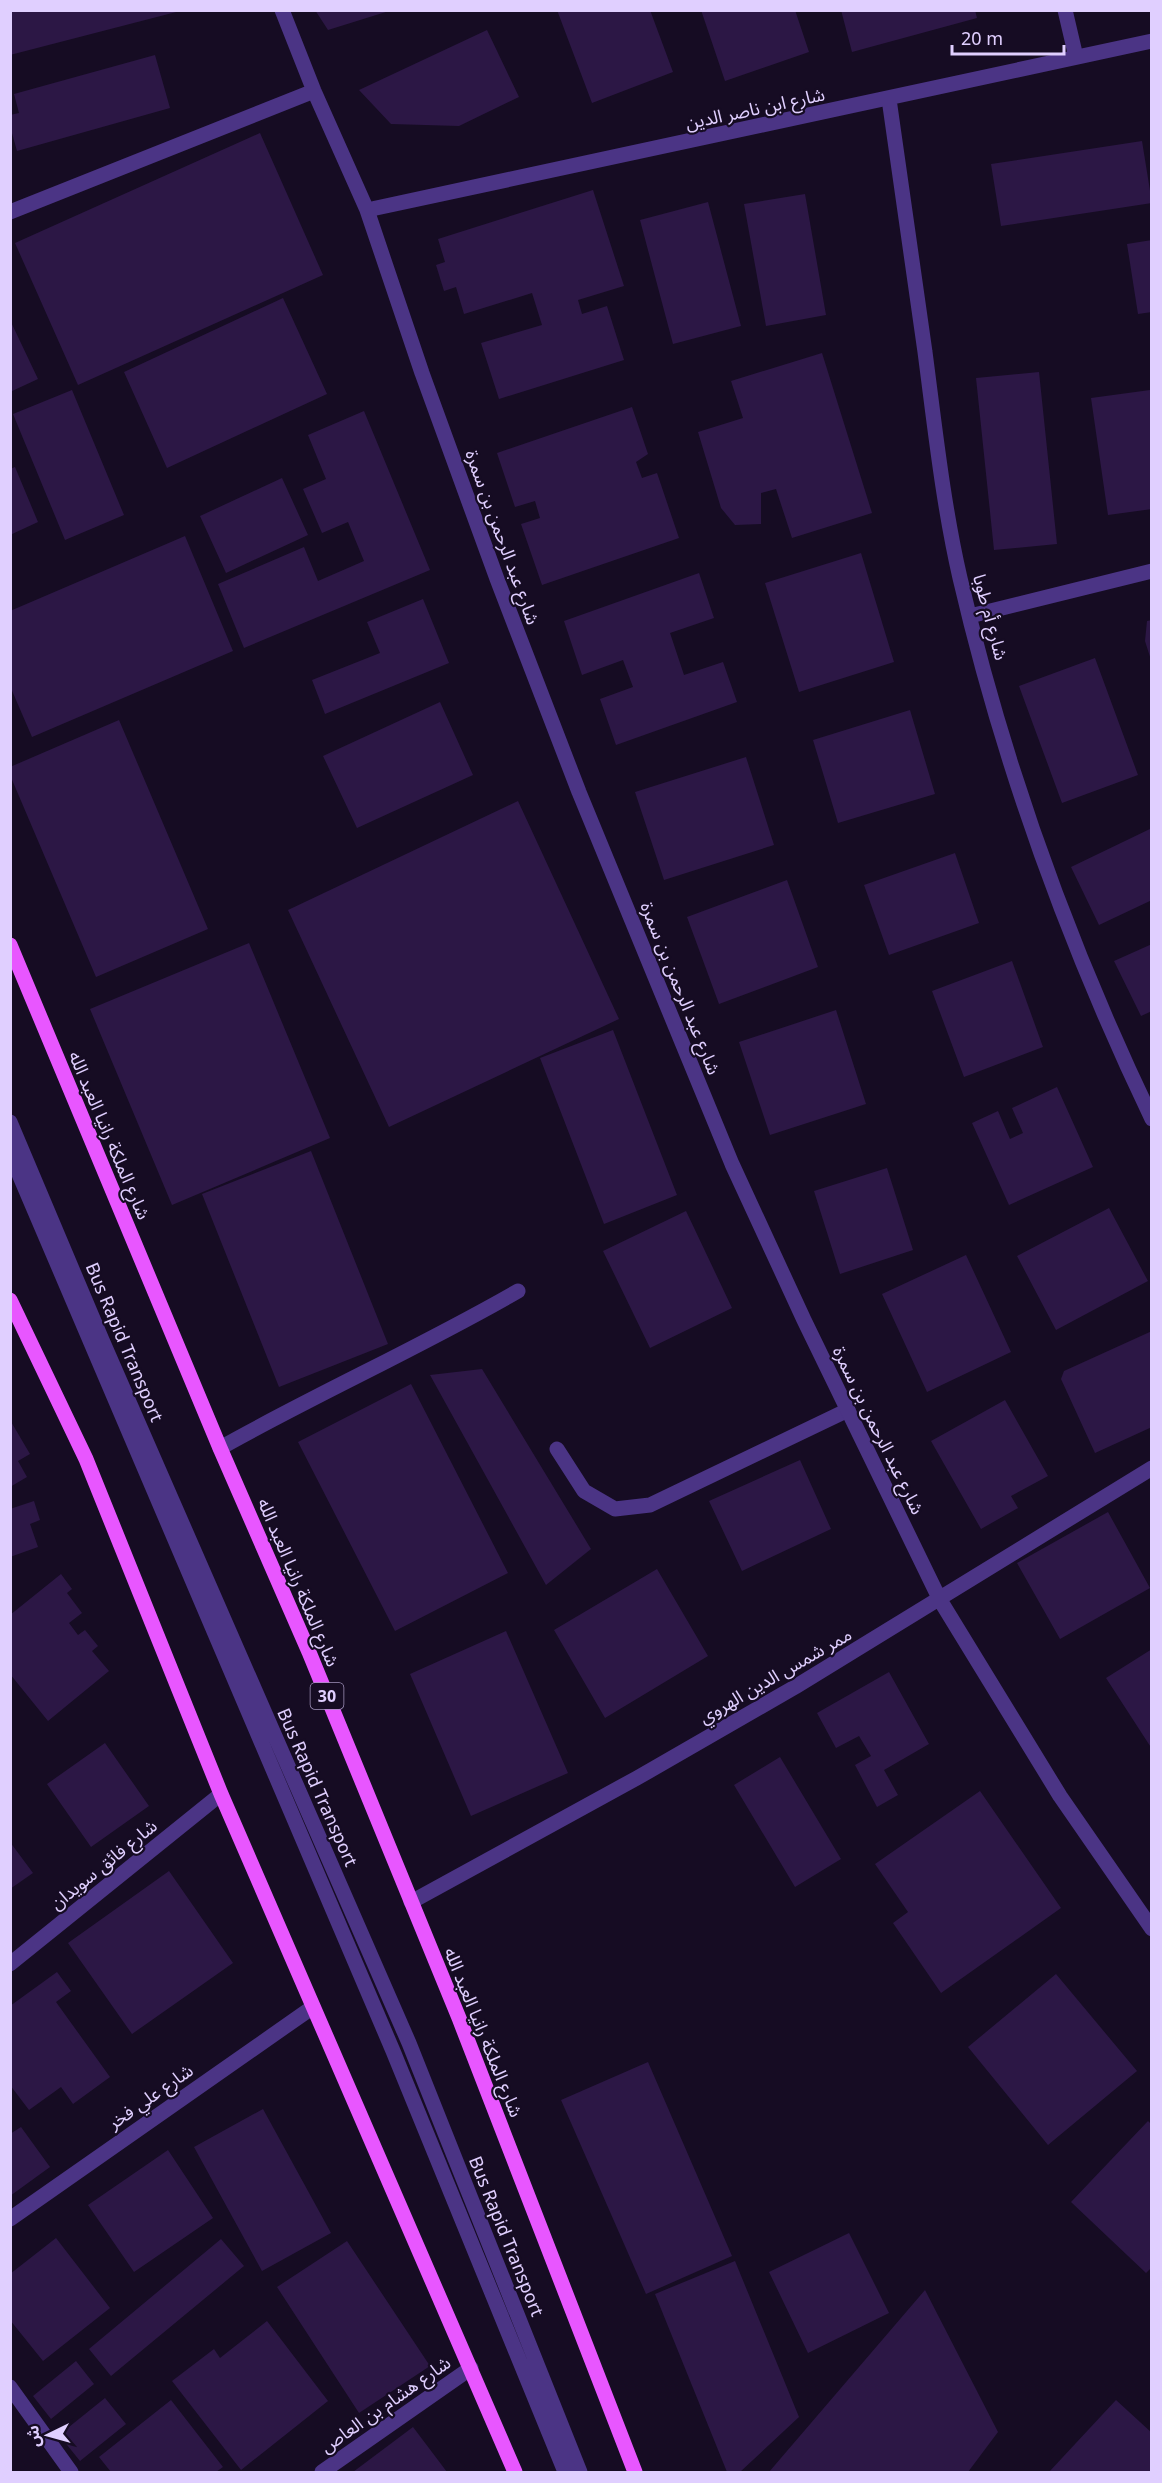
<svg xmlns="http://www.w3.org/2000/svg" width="1162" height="2483" viewBox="0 0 1162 2483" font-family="'Noto Sans','Noto Sans Arabic',sans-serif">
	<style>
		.building { fill: #2c1745 }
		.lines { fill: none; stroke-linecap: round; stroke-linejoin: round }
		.service { stroke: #4b3485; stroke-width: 15 }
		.minor { stroke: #4b3485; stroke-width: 15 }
		.primary { stroke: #e856ff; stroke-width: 15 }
		.labels { text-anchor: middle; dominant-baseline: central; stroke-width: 4.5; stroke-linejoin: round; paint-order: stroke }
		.shield { fill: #160c23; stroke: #a394bd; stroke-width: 1.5 }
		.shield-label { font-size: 16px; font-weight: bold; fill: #e0cfff }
		.street-label { font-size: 18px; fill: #e0cfff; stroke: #160c23 }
	</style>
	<rect width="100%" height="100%" fill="#160c23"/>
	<path class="building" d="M10 10H180V11L10 55Z
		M315 10H389V11L328 30Z
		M557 10H650L673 72 592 103Z
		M701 10H795L809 52 725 81Z
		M841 10H975L977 18 852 52Z
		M487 30 519 97 459 126 391 124 359 90Z
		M155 55 170 108 17 151 10 126V115L19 113 14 94Z
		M260 133 323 275 78 385 15 243Z
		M1142 141 1152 203 1001 226 991 164Z
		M593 190 624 286 578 300 582 314 607 306 624 360 499 399 481 343 542 325 532 293 464 314 456 287 444 291 436 265 445 262 438 239Z
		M805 194 826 315 766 326 744 204Z
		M708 202 741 326 673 344 640 220Z
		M1152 240V312L1138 314 1127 244Z
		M283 298 327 394 167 468 124 372Z
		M10 320 38 379 10 392Z
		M822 353 872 513 792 538 776 489 761 493V524L735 525 721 508 698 432 743 418 731 381Z
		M1039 372 1057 544 994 550 976 378Z
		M72 390 124 515 65 540 13 414Z
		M1150 390 1152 509 1108 515 1091 398Z
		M632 407 648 454 636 462 642 478 657 473 679 538 542 585 521 524 540 518 535 501 515 507 497 453Z
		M364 411 430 570 244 648 218 584 304 547 318 581 364 561 348 522 322 533 303 489 326 479 308 435Z
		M15 467 38 522 10 535V469Z
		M282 478 308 535 226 573 200 516Z
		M185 536 233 651 32 737 10 686V611Z
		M861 553 894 662 799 692 765 583Z
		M699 573 714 618 670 633 684 675 723 662 737 702 616 745 600 699 633 687 623 660 582 675 564 621Z
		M423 599 449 663 325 714 312 680 380 653 367 622Z
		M1152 620V660H1151L1145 641 1147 621Z
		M1095 658 1138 775 1062 803 1019 686Z
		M440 702 473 775 357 828 323 756Z
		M910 710 935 794 838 823 813 740Z
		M119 720 208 929 96 977 10 775V767Z
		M746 757 774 845 664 880 635 792Z
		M518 801 619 1019 389 1127 288 910Z
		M1152 828V900L1099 925 1071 867Z
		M955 853 979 923 889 955 864 885Z
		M787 880 818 967 719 1004 687 917Z
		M249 943 330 1138 172 1205 90 1009Z
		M1152 944V1011L1141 1016 1114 961Z
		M1012 961 1043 1047 964 1077 932 991Z
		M836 1010 866 1104 770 1135 739 1042Z
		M613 1030 677 1195 604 1224 540 1058Z
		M1057 1087 1093 1167 1009 1205 972 1123 998 1111 1010 1139 1023 1133 1012 1108Z
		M311 1151 388 1344 279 1387 202 1194Z
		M887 1168 913 1250 840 1274 814 1191Z
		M1109 1208 1148 1281 1056 1330 1017 1256Z
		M686 1211 732 1308 650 1348 603 1251Z
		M966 1255 1011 1352 927 1392 882 1294Z
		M1152 1331V1427L1095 1453 1061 1379 1064 1371Z
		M482 1369 591 1549 546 1585 430 1375Z
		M411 1384 508 1573 395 1631 298 1442Z
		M1005 1400 1048 1476 1011 1496 1018 1508 981 1529 931 1441Z
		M10 1420 30 1454 18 1461 27 1477 10 1487Z
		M800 1460 831 1529 742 1571 709 1501Z
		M34 1501 40 1520 30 1524 38 1547 10 1557V1509Z
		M1108 1512 1150 1588 1060 1639 1017 1563Z
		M657 1569 708 1656 605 1718 554 1630Z
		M61 1574 72 1589 67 1593 82 1613 69 1623 78 1635 85 1630 98 1646 92 1651 109 1671 48 1721 10 1674V1615Z
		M506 1631 568 1773 471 1816 410 1674Z
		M1152 1649V1749L1106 1678Z
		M889 1672 929 1744 884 1770 898 1795 877 1807 855 1765 871 1756 859 1736 836 1748 817 1713Z
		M105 1743 149 1806 91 1847 47 1784Z
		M780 1757 841 1859 795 1887 734 1785Z
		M980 1791 1061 1908 941 1993 893 1923 908 1912 875 1864Z
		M10 1842 33 1873 10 1889Z
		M169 1871 233 1963 132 2034 68 1943Z
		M57 1972 71 1991 56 2002 110 2077 73 2104 61 2087 29 2110 10 2085V2006Z
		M1056 1974 1137 2071 1048 2145 968 2047Z
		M648 2062 732 2256 646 2294 561 2100Z
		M263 2109 331 2233 262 2271 194 2147Z
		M1148 2121 1152 2125V2267L1146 2273 1071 2202Z
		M21 2127 50 2167 10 2196V2134Z
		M168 2150 213 2218 134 2272 88 2205Z
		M849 2233 889 2313 808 2353 769 2272Z
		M56 2238 110 2308 43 2361 10 2320V2274Z
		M221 2239 244 2266 111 2376 89 2349Z
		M347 2241 430 2366 359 2413 277 2287Z
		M735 2261 799 2417 740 2472H727L655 2294Z
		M925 2290 998 2432 968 2472H769Z
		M267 2321 328 2401 241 2470 172 2381 214 2349 220 2358Z
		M76 2361 94 2384 51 2419 33 2396Z
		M105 2398 126 2424 80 2461 59 2435Z
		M171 2400 223 2467 216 2472H111L99 2457Z
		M1116 2400 1152 2433V2472H1049Z
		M413 2427 447 2472H353Z"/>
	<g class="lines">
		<path class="service" d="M10 1122 102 1340 409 2043 580 2472
			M10 1153 393 2051 565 2472
			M557 1449 584 1491 615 1509 650 1505 848 1410"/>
		<path class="minor" d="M282 10 314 91 367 210 422 373 497 579 579 792 732 1164 804 1320 940 1600 1060 1796 1152 1929
			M1065 10 1076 57
			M889 99C901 184 913 268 925 352 935 428 943 504 960 578 1003 763 1070 948 1152 1119
			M367 210 1152 41
			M10 212 314 91
			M970 616 1152 571
			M220 1448C318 1393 421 1347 518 1291
			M411 1902 637 1778 795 1687 1152 1468
			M10 1964 221 1794
			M10 2219 313 2007
			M10 2387 71 2472
			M322 2472 471 2368"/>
		<path class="primary" d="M10 945 220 1448 309 1652 459 2018 635 2472
			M10 1300 86 1459 221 1794 515 2472"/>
	</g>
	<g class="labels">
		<rect class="shield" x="310.5" y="1683" width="33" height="26" rx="4.5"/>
		<g class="shield-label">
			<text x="327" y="1696">30</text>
		</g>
		<g class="street-label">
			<text transform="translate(755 108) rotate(-12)">شارع ابن ناصر الدين</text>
			<text transform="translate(503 537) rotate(70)">شارع عبد الرحمن بن سمرة</text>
			<text transform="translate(991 617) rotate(75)">شارع أم طوبا</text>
			<text transform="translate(681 988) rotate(68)">شارع عبد الرحمن بن سمرة</text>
			<text transform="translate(110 1135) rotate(67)">شارع الملكة رانيا العبد الله</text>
			<text transform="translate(125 1342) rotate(67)">Bus Rapid Transport</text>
			<text transform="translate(879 1430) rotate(64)">شارع عبد الرحمن بن سمرة</text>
			<text transform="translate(299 1582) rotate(67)">شارع الملكة رانيا العبد الله</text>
			<text transform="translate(775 1675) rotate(-30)">ممر شمس الدين الهروي</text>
			<text transform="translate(318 1787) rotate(66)">Bus Rapid Transport</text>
			<text transform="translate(103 1864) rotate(-39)">شارع فائق سويدان</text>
			<text transform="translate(484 2032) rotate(68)">شارع الملكة رانيا العبد الله</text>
			<text transform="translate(150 2096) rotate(-35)">شارع علي فخر</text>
			<text transform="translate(507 2236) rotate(68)">Bus Rapid Transport</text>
			<text transform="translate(385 2404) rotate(-35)">شارع هشام بن العاص</text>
		</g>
	</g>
	<rect width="1162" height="2483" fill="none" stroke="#e0cfff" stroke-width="24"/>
	<g transform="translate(48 2435) rotate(265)" stroke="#160c23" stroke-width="4.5" paint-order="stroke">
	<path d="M0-4.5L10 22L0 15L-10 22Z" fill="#e0cfff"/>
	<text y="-9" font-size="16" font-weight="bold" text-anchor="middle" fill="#e0cfff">ش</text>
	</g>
	<path d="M952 45v9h112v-9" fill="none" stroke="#e0cfff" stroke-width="3"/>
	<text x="961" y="45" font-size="18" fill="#e0cfff" stroke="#160c23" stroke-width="4.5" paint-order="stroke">20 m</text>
</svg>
